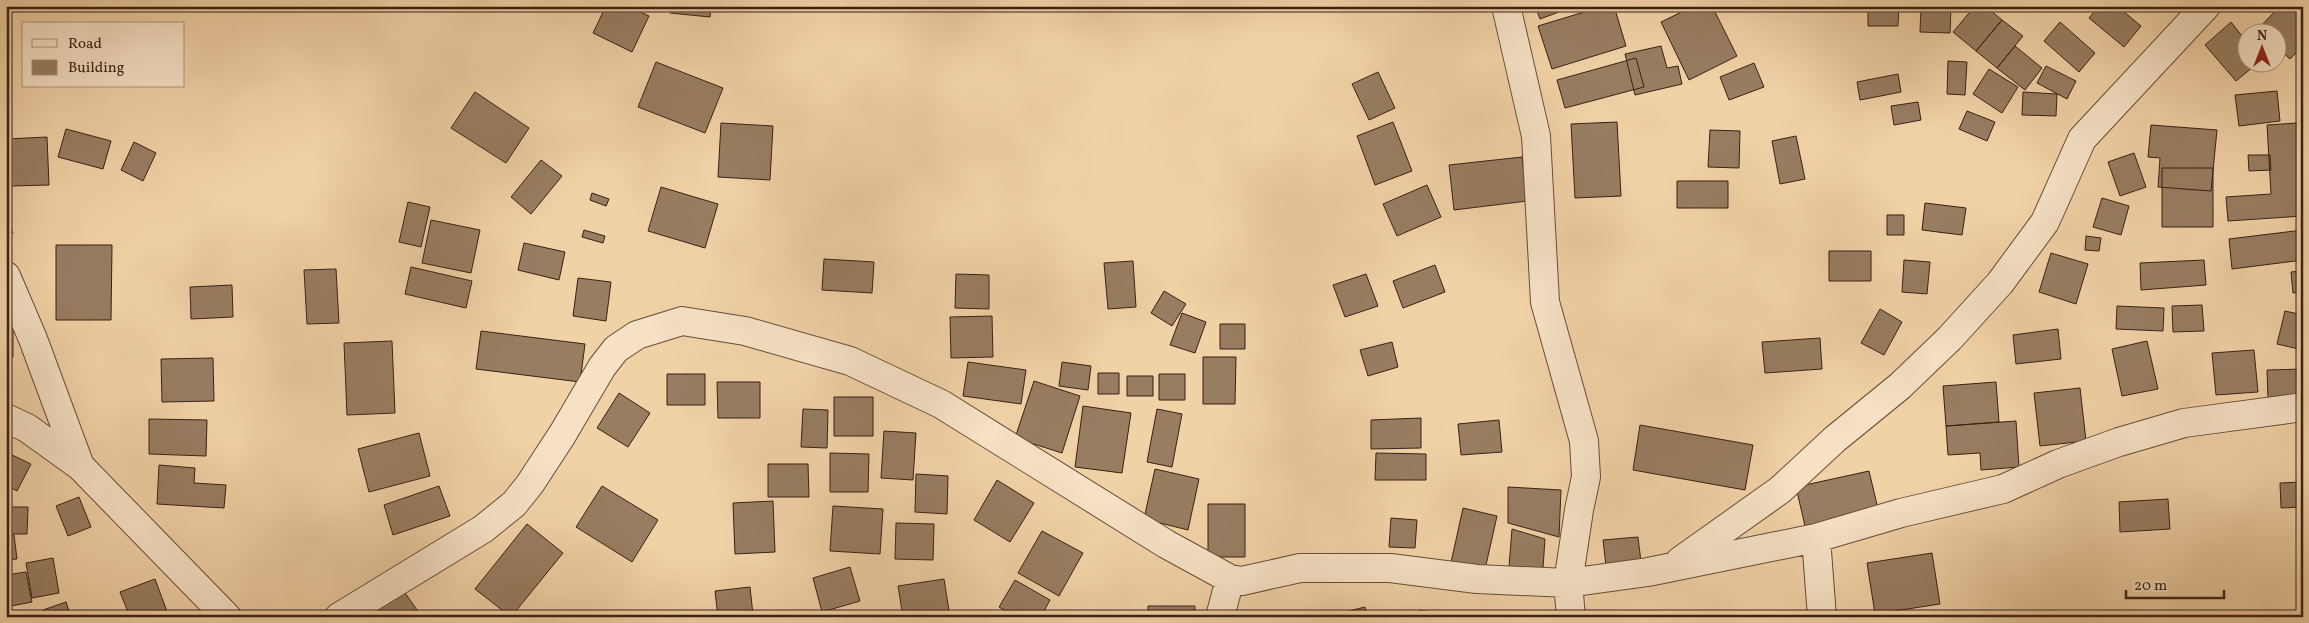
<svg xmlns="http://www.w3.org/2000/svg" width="2309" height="623" viewBox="0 0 2309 623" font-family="Vollkorn,serif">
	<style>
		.building { fill: #987d61; stroke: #382116 }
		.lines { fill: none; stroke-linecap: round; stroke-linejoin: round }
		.street-casing { stroke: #664d3a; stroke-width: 30 }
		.street { stroke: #f6e1c5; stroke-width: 28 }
	</style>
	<rect width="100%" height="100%" fill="#f1d1a6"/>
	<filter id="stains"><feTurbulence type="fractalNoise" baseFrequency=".004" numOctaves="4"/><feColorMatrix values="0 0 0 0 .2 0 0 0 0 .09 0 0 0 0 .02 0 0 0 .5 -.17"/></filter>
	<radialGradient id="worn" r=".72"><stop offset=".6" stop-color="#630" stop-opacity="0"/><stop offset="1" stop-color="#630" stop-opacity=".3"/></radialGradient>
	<path class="building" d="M6 6H13L6 20Z
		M606 6H627L649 16 632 52 593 33Z
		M671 6H711L710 17 670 13Z
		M1535 6H1575L1540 19Z
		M1604 6H1614L1626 46 1552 69 1538 26Z
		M1694 6H1712L1737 56 1689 80 1661 22Z
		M1868 6H1899L1898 26H1868Z
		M1921 6H1951L1950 33 1920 32Z
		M1975 6H1985L2002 20 1976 51 1953 32Z
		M2099 6H2117L2141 26 2124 47 2089 18Z
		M2280 6H2294L2303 14V46L2290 59 2276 46V32H2262L2258 29Z
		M2002 20 2023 36 1997 68 1976 51Z
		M2060 22 2095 53 2079 72 2044 41Z
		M2231 22 2246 41V62H2259L2236 81 2205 45Z
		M1661 46 1667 68 1678 66 1682 84 1635 95 1625 54Z
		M2015 46 2042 68 2025 90 1997 68Z
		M1636 58 1644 87 1565 108 1557 80Z
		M1948 61 1967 62 1965 95 1947 94Z
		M656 62 723 88 705 133 638 107Z
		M1754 63 1764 87 1729 100 1720 77Z
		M2046 66 2076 81 2067 99 2037 83Z
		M1989 69 2018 87 2002 113 1973 94Z
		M1378 72 1395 108 1369 120 1352 84Z
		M1898 74 1901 92 1860 100 1857 82Z
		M2277 91 2280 121 2239 126 2235 95Z
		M475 92 529 128 506 163 451 128Z
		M2023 92 2057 94 2056 116 2022 115Z
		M1918 102 1921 120 1894 125 1891 106Z
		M1967 111 1995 122 1987 141 1959 129Z
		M1393 122 1412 171 1375 185 1357 136Z
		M1617 122 1621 196 1575 198 1571 124Z
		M721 123 773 126 770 180 718 177Z
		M2297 123 2303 216 2228 221 2226 197 2271 194 2267 125Z
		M2151 125 2217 130 2211 191 2158 187 2160 158 2148 157Z
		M66 129 111 141 103 169 58 157Z
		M1710 130 1740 131 1739 168 1708 167Z
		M1796 136 1805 179 1780 184 1772 141Z
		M47 137 49 185 10 186 9 176H6V139Z
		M134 142 156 153 143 181 121 170Z
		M2134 153 2146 187 2120 196 2108 162Z
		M2248 155H2270L2271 170 2249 171Z
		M1522 157 1527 201 1454 210 1449 165Z
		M541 160 562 176 531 214 511 197Z
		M2162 168H2213V227H2162Z
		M1677 181H1728V208H1677Z
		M1427 185 1441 217 1397 236 1383 204Z
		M661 187 718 204 705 248 648 231Z
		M592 193 609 199 606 206 590 200Z
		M2102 198 2129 206 2121 235 2093 227Z
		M408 202 430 207 421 247 399 242Z
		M1925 203 1966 208 1962 235 1922 230Z
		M6 215 13 233 6 235Z
		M1887 215H1904V235H1887Z
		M431 220 480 230 471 273 422 263Z
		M584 230 605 236 603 243 582 237Z
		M2303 230V260L2232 269 2229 239Z
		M2086 236 2101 238 2099 251 2085 250Z
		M524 243 565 252 559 280 518 270Z
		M56 245H112L111 320H56Z
		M1829 251H1871V281H1829Z
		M2051 253 2088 264 2076 304 2039 292Z
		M824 259 874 262 872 293 822 290Z
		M1904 260 1930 262 1927 294 1902 292Z
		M2204 260 2206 285 2141 290 2140 263Z
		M1133 261 1136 307 1108 309 1104 263Z
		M1435 265 1445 292 1403 308 1393 281Z
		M411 267 472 281 466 308 405 294Z
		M336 269 339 323 307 324 304 270Z
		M2303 271V292L2293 293 2291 272Z
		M956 274 989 275V309L955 308Z
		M1366 274 1378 306 1345 317 1333 285Z
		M578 278 611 282 606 321 573 316Z
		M232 285 233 317 191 319 190 287Z
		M1164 291 1186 304 1172 326 1151 313Z
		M2202 305 2204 331 2173 332 2172 306Z
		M2117 306 2164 308 2163 331 2116 329Z
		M1880 309 1902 322 1884 355 1861 343Z
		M2285 311 2303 315V350L2277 344Z
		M1182 313 1206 322 1195 353 1170 345Z
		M992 316 993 357 951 358 950 317Z
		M6 324H13V357H6Z
		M1220 324H1245V349H1220Z
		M2058 329 2061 359 2016 364 2013 335Z
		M481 331 585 344 580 382 476 369Z
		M1820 338 1822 369 1765 373 1762 342Z
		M392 341 395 413 347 415 344 343Z
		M2147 341 2158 389 2122 396 2112 349Z
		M1392 342 1398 367 1368 376 1360 350Z
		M2254 350 2258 392 2216 395 2212 353Z
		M1203 357H1236L1235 404H1203Z
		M213 358 214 401 162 402 161 359Z
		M968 362 1026 370 1021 404 963 396Z
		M1062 362 1091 366 1088 390 1059 386Z
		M2303 369V397L2268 398 2267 370Z
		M1098 373H1119V394H1098Z
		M667 374H705V405H667Z
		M1159 374H1185V400H1159Z
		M1127 376H1153V396H1127Z
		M1034 381 1080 396 1062 453 1015 438Z
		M717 382H760V418H718Z
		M1996 382 1999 422 1946 426 1943 386Z
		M2080 388 2086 441 2040 446 2034 393Z
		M619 393 650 413 628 447 597 428Z
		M834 397H873V436H834Z
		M1083 406 1131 413 1122 473 1075 467Z
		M803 409 828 410 827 448 801 447Z
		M1157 409 1182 414 1172 467 1147 462Z
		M1421 418V448L1371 449V420Z
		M149 419 207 420 206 456 149 454Z
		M1499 420 1502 452 1461 455 1458 424Z
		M2016 421 2019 467 1981 470 1980 453 1948 455 1946 426Z
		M1640 425 1753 445 1745 490 1633 470Z
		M884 431 916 433 913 480 881 478Z
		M419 433 430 476 369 492 358 449Z
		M6 452 31 464 17 491 6 485Z
		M830 453 869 454 868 492H830Z
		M1376 453 1426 454V480H1375Z
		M768 464H808L809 497H768Z
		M159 465 195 468 194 483 226 485 224 508 157 504Z
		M1155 469 1199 479 1188 530 1144 519Z
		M1869 471 1878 509 1805 526 1796 487Z
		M916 474 948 476 947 514 915 512Z
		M997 480 1034 503 1010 542 974 520Z
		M2302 482 2303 507 2281 508 2280 483Z
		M439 486 450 516 393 535 384 505Z
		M602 486 658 520 632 562 576 527Z
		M1508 487 1561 490 1559 537 1508 523Z
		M79 497 91 527 68 536 56 506Z
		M2168 499 2170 529 2120 532 2119 502Z
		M773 501 775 552 735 554 733 503Z
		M1208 504H1245V557H1208Z
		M833 506 883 509 880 554 830 551Z
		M6 507H28L27 534H6Z
		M1463 508 1497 516 1484 574 1450 567Z
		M1391 518 1417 520 1415 548 1389 547Z
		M896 523 934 524 933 560 895 559Z
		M527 524 563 553 511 617 475 589Z
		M1512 529 1545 539 1543 568 1509 567Z
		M1042 531 1083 553 1059 596 1018 573Z
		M14 535 17 559 6 560V536Z
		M1638 537 1641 562 1606 566 1603 540Z
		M1932 553 1940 604 1875 614 1867 563Z
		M53 558 59 593 32 598 26 563Z
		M850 567 860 601 822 612 813 578Z
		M26 572 32 602 6 607V575Z
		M155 579 169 617H130L120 592Z
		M944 579 950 617H903L898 586Z
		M1015 580 1050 600 1041 617H1016L999 607Z
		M750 587 753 615 718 617 715 591Z
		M403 590 422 617H366Z
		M66 602 71 617H46L43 610Z
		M1148 606H1195V617H1148Z
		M1365 607 1368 617H1324Z
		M1420 610 1457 617H1419Z
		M20 614V617H6V615Z
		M1942 615V617L1904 616Z"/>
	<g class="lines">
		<g class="street-casing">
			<path id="street" d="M1506 6 1536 136 1545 302 1584 441 1586 477 1579 510 1568 583 1571 617
				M6 276 33 339 80 466
				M6 418 27 428 80 466 227 617
				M1816 538 1822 617
				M1680 561 1780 490 1835 439 1900 386 1950 338 2000 283 2045 222 2082 139 2206 6
				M339 617 483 529 514 504 530 484 562 435 602 367 616 349 637 335 682 321 745 331 850 361 941 404 1166 544 1230 579 1242 581 1300 568H1390L1477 579 1568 583 1648 572 1816 538 1901 513 2003 489 2058 464 2119 442 2184 423 2303 407
				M1220 617 1230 579"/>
		</g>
		<use href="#street" class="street"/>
	</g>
	<rect width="2309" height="623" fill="none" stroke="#f1d1a6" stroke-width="25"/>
	<rect x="8" y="8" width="2294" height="608" fill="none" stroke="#382116" stroke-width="2.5"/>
	<rect x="12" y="12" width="2284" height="598" fill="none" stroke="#382116"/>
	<rect x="22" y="22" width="162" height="65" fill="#f6e1c5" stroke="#aa947f"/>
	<rect x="32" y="39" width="25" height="8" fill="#f6e1c5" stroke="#aa947f"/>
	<text x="68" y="48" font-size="15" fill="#382116">Road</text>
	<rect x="32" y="60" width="25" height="15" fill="#987d61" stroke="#aa947f"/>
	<text x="68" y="72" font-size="15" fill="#382116">Building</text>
	<g transform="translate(2262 48)"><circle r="24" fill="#f6e1c5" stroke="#aa947f"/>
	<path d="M0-4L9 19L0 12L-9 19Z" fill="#8f2418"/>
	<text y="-8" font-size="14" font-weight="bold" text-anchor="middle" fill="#382116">N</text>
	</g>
	<path d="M2126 590v8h98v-8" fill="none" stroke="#382116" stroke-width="2.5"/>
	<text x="2134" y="590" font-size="15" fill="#382116" stroke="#f6e1c5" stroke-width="4" paint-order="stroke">20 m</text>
	<rect width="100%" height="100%" filter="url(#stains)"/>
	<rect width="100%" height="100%" fill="url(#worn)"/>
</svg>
